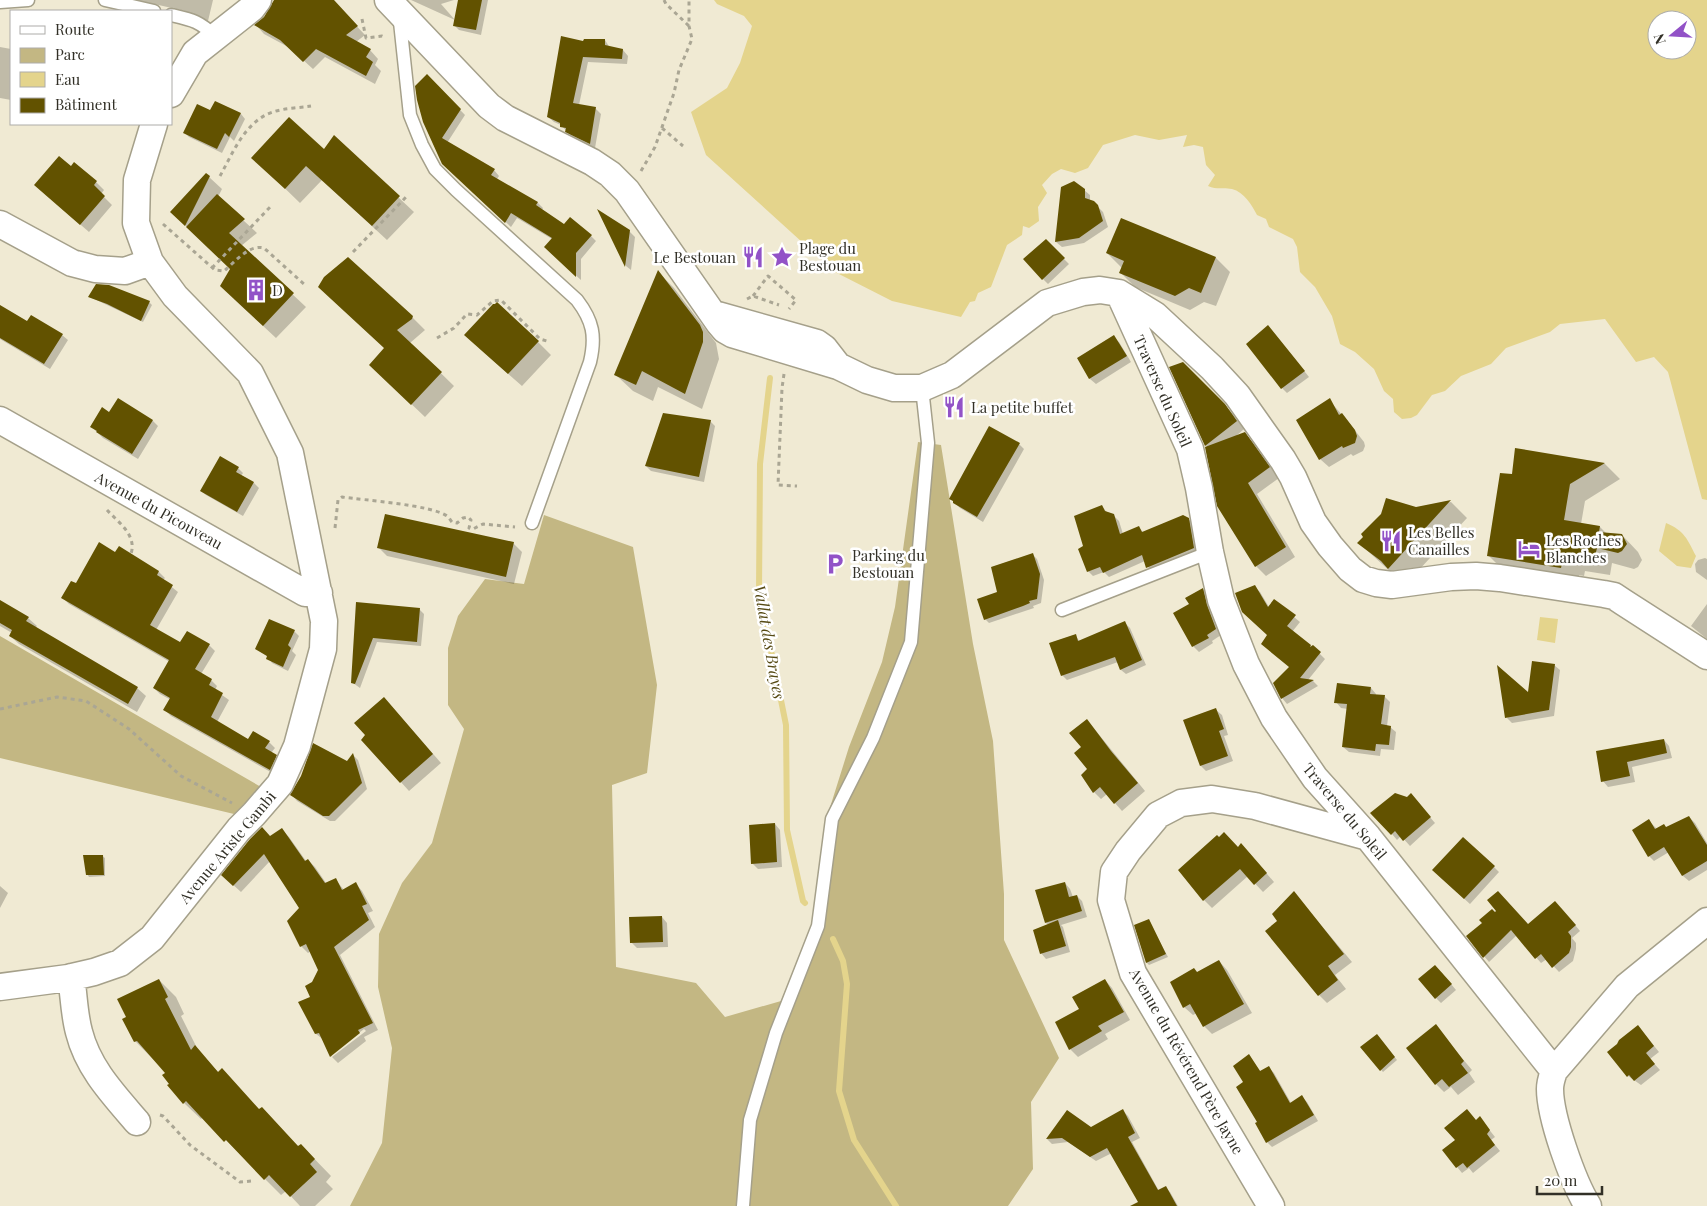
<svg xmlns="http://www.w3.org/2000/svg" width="1707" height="1206" viewBox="0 0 1707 1206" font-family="'Playfair Display',serif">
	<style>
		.green { fill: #c3b783 }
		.water { fill: #e4d48c; fill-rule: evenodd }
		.shadow { fill: #0003 }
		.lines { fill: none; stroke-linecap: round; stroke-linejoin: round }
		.stream { stroke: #e4d48c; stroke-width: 6 }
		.building { fill: #625200 }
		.service-casing { stroke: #a5a08a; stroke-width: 15 }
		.minor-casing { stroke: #a5a08a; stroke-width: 29 }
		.path { stroke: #aaa694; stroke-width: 3; stroke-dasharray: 4 4; stroke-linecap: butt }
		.service { stroke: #fff; stroke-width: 12 }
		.minor { stroke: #fff; stroke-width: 26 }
		.labels { text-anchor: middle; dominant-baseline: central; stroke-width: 5; stroke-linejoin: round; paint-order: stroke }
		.poi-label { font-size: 15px; fill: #323027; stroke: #fff; text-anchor: start }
		.street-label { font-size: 15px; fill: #323027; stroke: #fff }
		.water-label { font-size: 16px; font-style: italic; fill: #564a14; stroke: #fff }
	</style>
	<rect width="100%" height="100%" fill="#f0ead3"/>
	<path class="green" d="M918 442 941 445 973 644 993 741 1004 894V940L1059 1058 1031 1102 1033 1169 1008 1206H350L382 1143 392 1048 378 987 379 934 402 883 432 843 464 729 448 705V648L458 616 485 579 524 584 544 515 633 547 657 685 647 773 612 785 616 967 696 983 725 1017 781 1001 812 924 827 817 849 747 882 662 895 607Z
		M0 636 261 787 234 814 0 758Z"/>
	<path class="water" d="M714 0H1707V500L1702 499 1668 372 1654 357 1636 362 1605 319 1560 324 1550 332 1506 348 1491 364 1461 376 1445 391 1432 395 1417 415 1411 418 1402 419 1394 412 1393 399 1384 391 1374 369 1355 352 1340 344 1332 316 1315 287 1300 272 1297 247 1293 239 1269 227 1266 219 1257 215C1252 205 1244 192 1232 189 1223 187 1217 190 1208 186L1215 175 1206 165 1203 147 1194 145 1183 147 1187 135 1159 140 1135 135 1103 145 1088 168 1075 173 1061 169 1052 174 1042 185 1047 193 1038 207 1039 221 1029 228 1023 226 1022 235 1007 245 991 287 978 293 975 301 970 302 961 317 892 301 835 272 706 155 691 112 727 88 740 63 752 26 744 16 717 4ZM1657 20H1687V50H1657Z
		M1666 523C1685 531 1687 539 1696 556L1691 568 1677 566 1659 551Z
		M1540 617 1558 619 1555 643 1537 640Z"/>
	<path class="shadow" d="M119 0H213L208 21 191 17 185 11 141 1 140 5Z
		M277 0H332L365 35 356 42 370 50 378 59 375 65 381 71 375 84 325 57 313 69 290 48 264 34 256 25 265 18Z
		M411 0H454L441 4 455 20 460 0H488L481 35 459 30 454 25 455 20Z
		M605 40 610 48 623 50 628 56 627 64 588 62 579 105 595 108 601 114 595 148 572 137 561 125 554 122 548 117 584 42Z
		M0 47 11 49V100L0 98Z
		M427 76 465 115 447 143 494 170 499 176 497 179 538 203 543 208 542 210 564 225 591 236 596 241 581 259V280L551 253 552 239 517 218 511 227 443 163 424 122Z
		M215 103 241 114 245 119 234 141 230 137 222 153 189 137 184 132 210 111Z
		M334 137 414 212 387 240 322 180 300 203 268 172 324 151Z
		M71 168 96 182 104 190 101 194 112 205 89 232 44 193Z
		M209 177 222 189 218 197 257 233 241 246 306 307 276 338 234 299 232 269 185 225Z
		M1084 190 1090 195V201L1093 202 1103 212 1108 227 1084 243 1062 247 1056 242Z
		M600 212 629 231 635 237 631 270 626 266Z
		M1121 220 1216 258 1230 272 1216 306 1204 302 1190 310 1135 287 1121 273 1122 268 1107 253Z
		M1046 241 1069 264 1048 284 1043 279Z
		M658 272 674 288 716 343 719 359 702 409 658 387 653 401 633 391 616 375Z
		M90 297 149 302 152 305 143 322Z
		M333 300 412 317 425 330 410 343 454 386 425 417 384 378 385 348Z
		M0 306 28 322 62 335 68 340 50 369 0 339Z
		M1273 332 1309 377 1287 393 1282 388Z
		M1113 337 1119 342 1131 362 1096 384 1090 379 1078 359Z
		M538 342 551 355 522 386 479 348Z
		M1183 363 1233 414 1244 429 1236 436 1244 433 1255 444 1279 478 1257 494 1295 557 1266 576 1256 566 1206 445Z
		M118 400 153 421 158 426 138 459 103 438 92 427 110 414Z
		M1329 400 1350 424 1364 442 1365 446 1363 451 1353 456 1351 454 1329 467 1320 459Z
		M710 421 715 426 704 482 651 471 646 466Z
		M1019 444 1024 449 983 522 960 508 951 499Z
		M1516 450 1605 464 1620 479 1585 501 1581 524 1600 527 1607 534 1622 535 1638 552 1642 560 1638 567 1634 569 1612 563 1610 575 1585 571 1584 576 1579 575 1577 583 1505 572 1489 556 1513 476Z
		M238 468 243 473 241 476 254 483 259 488 243 516 206 495 201 491Z
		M1451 502 1467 518 1405 585 1359 543 1416 508Z
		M1102 506 1108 514 1113 515 1119 521 1123 534 1139 528 1144 533 1188 519 1194 524 1199 553 1153 573 1148 567 1145 561 1109 577 1104 572 1093 576 1088 571 1085 547Z
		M513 543 522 552 514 584 387 556 379 548Z
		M119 548 159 572 165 578 163 580 178 592 156 630 180 644 209 645 215 651 201 674 211 680 217 686 215 690 229 700 217 722 249 740 269 742 275 748 271 753 282 762 276 775 171 716 165 710 171 700 160 694 154 688 170 662 69 604 63 598 76 584 115 553Z
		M1032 554 1037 559 1044 580 1041 603 1033 606 1034 608 989 623 985 619 998 593Z
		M1705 558 1707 559V580L1696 572 1695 564 1698 560Z
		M1255 587 1260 592 1269 607 1275 601 1300 622 1292 632 1312 648 1313 647 1325 659 1308 680 1313 681 1318 686 1287 704 1282 698 1291 668 1269 635Z
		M1203 589 1208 595 1221 635 1212 641 1213 643 1199 652 1193 646 1190 604Z
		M0 601 28 618 37 626 35 628 137 688 146 696 137 712 19 644 10 636 12 633 0 626Z
		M357 604 419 609 424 614 421 646 377 642 360 688 353 683Z
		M1707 604V639L1691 626Z
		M1125 623 1130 628 1146 665 1126 674 1121 670 1118 662 1067 680 1062 675 1075 635 1080 642Z
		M294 631 299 636 292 651 296 655 288 671 272 663 268 657 257 649Z
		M1554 665 1560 670 1554 716 1512 723 1507 718 1529 695Z
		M1371 688 1376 694V696H1384L1390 702 1387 726 1390 727 1396 732 1394 750 1381 749 1380 756 1349 752 1343 747 1348 709 1341 708 1336 702Z
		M392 707 441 763 409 791 363 740Z
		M1216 710 1222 715 1228 735 1224 736 1233 761 1206 771 1201 766 1185 721Z
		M1087 720 1145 791 1122 811 1107 794 1101 799 1094 792 1083 747Z
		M1664 740 1669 746 1672 758 1632 767 1635 782 1608 787 1603 781 1597 752Z
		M353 755 358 760 367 789 335 821H330L297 801 292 795 347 763Z
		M1416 801 1435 823 1410 846 1401 836 1397 840 1392 834Z
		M1689 817 1695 823 1707 843V870L1689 881 1683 876 1669 852 1654 861 1649 856V821L1657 829 1667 828Z
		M775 824 780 830 782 867 758 869 752 863Z
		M282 830 289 837 306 861 308 860 315 867 326 883 335 879 344 890 356 884 362 891 373 911 368 913 375 927 340 955 378 1030 364 1037 366 1041 338 1063 332 1057 366 1031 364 1029 332 1054V1057L324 1040 316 1034 312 998 313 983 319 969 311 951 308 953 301 946 300 909 270 861 241 892 230 882 270 837Z
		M1238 848 1249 853 1274 882 1263 892 1248 876 1212 908 1204 900Z
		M102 856 105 858V876L89 877 87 874Z
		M1494 867 1499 872 1470 904 1439 876Z
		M1065 883 1070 889 1073 897 1077 896 1082 901 1087 917 1061 925 1063 927 1070 952 1046 959 1041 953 1049 925 1046 923Z
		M0 886 8 893 0 908Z
		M1294 893 1352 962 1335 975 1346 989 1327 1003 1319 995 1279 922Z
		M1561 908 1580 931 1572 938 1576 943V949L1573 961 1559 972 1547 959 1541 963 1517 935 1489 962 1468 937 1528 926Z
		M662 917 667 923 668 947 637 948 631 942Z
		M1149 921 1168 957 1149 965 1147 963 1136 926Z
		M1219 961 1227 970 1252 1013 1212 1034 1204 1026 1197 1013 1193 1015 1184 1007 1198 973Z
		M1441 972 1456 990 1441 1003 1436 998Z
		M159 980 176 997 184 1014 181 1016 198 1050 219 1073 299 1147 301 1145 331 1176 326 1182 333 1189 315 1206H300L286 1191 281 1195 203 1117 201 1119 184 1103 169 1085 170 1084 167 1073 135 1041Z
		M1105 980 1112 988 1130 1020 1105 1034 1108 1039 1078 1057 1070 1049 1080 1009Z
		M1435 1026 1472 1070 1469 1073 1475 1082 1458 1095 1451 1087 1444 1092 1436 1084Z
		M1638 1026 1659 1052 1650 1059 1660 1070 1641 1085 1628 1076Z
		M1379 1038 1397 1060 1383 1072 1361 1048Z
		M1249 1056 1261 1072 1269 1068 1274 1073 1291 1103 1302 1097 1307 1102 1318 1121 1272 1147 1267 1142 1257 1124 1259 1123Z
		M1123 1111 1128 1116 1140 1138 1132 1142 1159 1191 1165 1187 1170 1192 1178 1206H1142L1112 1153 1096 1161 1068 1142 1052 1144 1047 1139 1091 1128Z
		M1480 1118 1495 1137 1491 1140 1500 1151 1473 1173 1469 1168 1462 1173 1444 1151Z"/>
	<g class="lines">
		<path class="stream" d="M770 378 760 464 759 591 786 725 787 830 803 901 805 903
			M833 939 843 961 847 984 839 1091 854 1140 896 1206"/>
	</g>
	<path class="building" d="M274 0H334L358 26 346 35 371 49 366 57 373 62 366 76 316 49 303 62 280 40 254 25 264 17Z
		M458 0H482L476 30 453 26Z
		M561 36 583 41 584 39H605V45L623 49 622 59 583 57 573 103 596 107 590 144 565 132 566 128 560 127V123L547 117Z
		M427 74 461 109 442 138 495 169 491 175 538 202 536 205 564 224 570 217 592 235 576 253V277L544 247 552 238 511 213 505 223 442 164 423 122 417 100 415 86Z
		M215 101 241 113 229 137 225 133 217 149 183 133 197 104 210 110Z
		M289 117 324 149 334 135 400 196 372 226 306 166 285 189 251 158Z
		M59 156 71 166 74 162 97 181 94 185 105 196 80 225 34 185Z
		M206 173 210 176 185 226 170 212Z
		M1074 181 1085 189V198L1094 201 1098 205 1103 221 1079 238 1055 242 1061 187Z
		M217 194 245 219 229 233 294 293 263 326 220 286 230 269 186 227Z
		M597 209 630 230 625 267Z
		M1121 218 1216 257 1201 293 1189 288 1175 296 1119 273 1124 261 1106 253Z
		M1046 239 1065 258 1042 280 1023 259Z
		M348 257 413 316 412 319 397 330 442 372 411 405 369 365 384 348 318 287 324 277Z
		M658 270 700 325 703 332V342L685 394 642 371 636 385 614 375Z
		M96 284 109 285 150 301 141 321 107 304 88 297Z
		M497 302 539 341 508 374 464 335 493 304H495Z
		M0 305 27 321 31 315 63 334 44 364 0 338Z
		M1268 325 1305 371 1281 389 1246 344Z
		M1114 335 1127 356 1089 379 1077 358Z
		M1183 362 1225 404 1237 421 1205 446 1169 367Z
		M118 398 153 420 132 454 96 432 97 431 90 427 102 407 109 412Z
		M1330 398 1339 415 1342 413 1355 430 1357 436 1355 443 1343 448 1342 446 1319 460 1296 420Z
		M663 413 711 420 699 477 645 466Z
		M989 426 1020 443 977 517 953 503V501L949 499Z
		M1245 432 1270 467 1248 483 1286 547 1255 567 1217 506 1205 447Z
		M1515 448 1605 463 1570 484 1564 520 1600 526 1599 532 1622 534 1627 544 1622 551 1618 553 1597 548 1594 560 1569 556 1568 560 1563 559 1561 568 1487 556 1500 473 1512 474Z
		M220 456 239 467 236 472 254 482 237 512 200 491Z
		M1386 498 1416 507 1451 500 1388 569 1381 561 1357 543 1363 537 1361 534 1381 514Z
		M1102 505 1105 511 1114 514 1120 534 1139 526 1142 532 1183 515 1189 518 1194 548 1146 568 1142 555 1103 573 1100 567 1087 572 1078 549 1083 546 1074 516Z
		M385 514 514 542 506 577 377 548Z
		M99 542 115 552 119 546 159 571 157 575 173 585 150 625 180 642 187 631 210 644 195 669 212 679 209 685 223 693 211 717 248 739 253 731 270 741 265 748 277 755 270 770 163 710 170 698 153 688 169 660 61 598 71 581 76 583Z
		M1033 553 1040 574 1037 599 1029 601 1030 603 1023 606 984 620 977 599 997 592 991 567Z
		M1255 585 1268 607 1274 599 1296 615 1287 626 1311 645 1310 647 1313 645 1321 652 1300 678 1314 680 1281 699 1273 683 1289 667 1261 644 1267 635 1242 612 1235 593Z
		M1203 588 1207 605 1216 629 1207 635 1209 638 1192 647 1173 613 1189 604 1185 598Z
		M0 600 29 617 26 621 138 687 128 704 9 636 12 630 0 623Z
		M356 602 420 608 417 642 373 638 355 684 351 683Z
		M269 619 295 630 288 645 291 648 283 667 266 659 267 656 255 649Z
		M1125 621 1142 660 1120 670 1115 657 1061 676 1049 643 1076 634 1078 641Z
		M1532 661 1555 664 1549 710 1505 718 1497 665 1528 692Z
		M1337 683 1371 687 1370 694 1385 695 1381 724 1391 726 1389 745 1376 744 1375 751 1342 747 1347 704 1334 703Z
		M384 697 433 754 400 783 361 740 365 735 354 723Z
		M1216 708 1224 729 1219 731 1228 756 1200 766 1183 720Z
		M1087 719 1111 751 1138 783 1114 804 1100 787 1093 793 1081 775 1087 769 1074 753 1081 747 1069 733Z
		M1664 739 1667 753 1627 762 1630 776 1601 782 1596 751Z
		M313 743 347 761 353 753 362 783 329 816H323L290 795 301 776Z
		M1395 793 1407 797 1411 793 1431 817 1403 841 1395 831 1391 835 1370 813Z
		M1689 816 1707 845V861L1682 876 1664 847 1648 857 1632 830 1649 819 1655 829 1664 824 1666 827Z
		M775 823 777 862 751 864 749 825Z
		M262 827 270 836 282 828 305 861 308 859 325 883 336 878 342 890 356 882 367 904 362 906 369 920 334 947 373 1023 358 1030 360 1033 330 1057 319 1033 315 1034 298 1002 310 997 305 986 312 982 318 970 306 944 300 947 287 921 299 908 264 854 233 886 221 875 250 839Z
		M1224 832 1238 847 1241 843 1267 873 1254 885 1240 869 1203 901 1178 870 1217 835 1219 837Z
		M1463 837 1495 866 1464 899 1432 870Z
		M83 855H103L104 875H86Z
		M1065 882 1069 897 1077 895 1082 911 1045 923 1035 890Z
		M1294 891 1344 954 1328 966 1338 980 1318 996 1265 931 1277 921 1272 914Z
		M1498 891 1528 924 1555 901 1576 925 1568 932 1571 936V947L1569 953 1552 968 1541 954 1535 959 1511 930 1483 958 1466 936 1482 923 1479 920 1492 909 1495 912 1496 911 1487 900Z
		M662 916 663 942 630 943 629 917Z
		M1149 919 1166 954 1146 963 1134 925Z
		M1058 920 1066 946 1040 954 1033 930Z
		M1219 960 1244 1004 1203 1027 1190 1004 1183 1008 1170 982 1194 968 1197 972Z
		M1435 965 1452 984 1435 999 1418 979Z
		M159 979 168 997 165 999 191 1050 195 1045 218 1072 222 1068 259 1109 262 1107 298 1146 301 1144 315 1159 310 1164 317 1172 290 1197 269 1175 264 1180 226 1140 224 1142 186 1101 183 1104 167 1085 169 1084 162 1075 165 1073 137 1041 134 1042 122 1019 126 1017 117 999Z
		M1105 979 1124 1012 1098 1026 1102 1031 1069 1050 1055 1022 1079 1009 1072 997Z
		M1436 1024 1464 1061 1461 1064 1468 1073 1449 1087 1442 1079 1435 1085 1406 1048Z
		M1638 1025 1654 1046 1646 1053 1655 1064 1634 1081 1629 1075 1627 1077 1607 1052 1617 1044 1619 1040Z
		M1377 1034 1395 1057 1380 1071 1360 1047Z
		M1249 1054 1260 1071 1269 1066 1290 1103 1302 1095 1314 1115 1266 1143 1255 1123 1257 1122 1236 1087 1243 1082 1233 1066Z
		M1123 1109 1135 1133 1128 1137 1158 1190 1166 1186 1177 1206H1130L1138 1202 1107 1148 1090 1157 1062 1138 1046 1139 1067 1110 1091 1127Z
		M1467 1109 1476 1120 1480 1116 1490 1130 1487 1134 1495 1145 1467 1168 1463 1163 1456 1168 1442 1150 1455 1140 1444 1128Z"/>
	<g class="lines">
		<g class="service-casing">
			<path id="service" d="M105 0 154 11
				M0 2 28 0
				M171 15C193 20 199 21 216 37
				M401 16 400 22 410 115 422 145 435 169 456 190 577 300C593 321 596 336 590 362L532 523
				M1062 610 1210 552
				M743 1206 750 1120 776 1033 818 926 832 819 873 738 911 642 928 443 922 388"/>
		</g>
		<g class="minor-casing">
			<path id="minor" d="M388 0 489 106 505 118 592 162 610 174 627 191 719 323 725 330 732 334 838 366 824 348 817 343 714 314
				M171 94 195 53 252 8 258 0
				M0 224 72 263 95 269 125 271 150 262
				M1119 293 1190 449 1199 488 1210 552 1221 600 1246 664 1274 718 1315 778 1368 837 1554 1071
				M838 366 867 380 894 388H922L952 375 1047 303 1083 292 1100 290 1119 293 1155 315 1212 368 1237 395 1283 460 1293 477 1313 522 1330 546 1350 569 1363 579 1376 583 1392 585 1451 577 1476 576 1500 578 1604 594 1614 596 1623 602 1707 656
				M0 420 305 593H319
				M71 977C74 995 74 1014 79 1032 88 1068 113 1094 137 1122
				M0 987 68 978 94 972 120 963 152 938 239 829 254 814 280 784 297 746 323 649 324 621 290 453 250 373 175 296 150 262 136 223 137 180 154 124
				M1271 1206 1133 973 1111 900 1114 872 1128 851 1158 815 1181 803 1212 799 1255 806 1368 837
				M1588 1206C1573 1182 1550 1117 1550 1089 1550 1082 1552 1077 1554 1071L1627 986 1707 921"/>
		</g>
		<path class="path" d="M664 0 666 4 689 26
			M362 19 366 38 382 36 384 37
			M662 128 683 146
			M641 171 655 147 674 93 679 70 692 39 689 26V0
			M220 176C233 153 245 121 273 112 284 108 299 108 311 106
			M163 224 215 270 224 271C235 262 249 244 264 248L305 285
			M353 252 407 196
			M212 268 272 205
			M753 296 768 276 796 300 789 309
			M747 299 753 296 779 305
			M437 338 454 328 467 314 477 315 493 301 501 300 540 339 550 342
			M784 374 782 388 778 485 797 486
			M107 510C119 523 137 535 131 554
			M335 528 338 500 342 497C363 500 432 505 447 516 448 516 451 521 452 522L457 523 463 518 468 517 471 520 469 528 473 529 483 524 515 527
			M0 709 57 697 86 701 129 729 181 776 232 803
			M160 1115 163 1116 190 1145 240 1182 252 1181"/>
		<use href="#service" class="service"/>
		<use href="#minor" class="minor"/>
	</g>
	<defs>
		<g id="restaurant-bare" transform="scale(1.725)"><path d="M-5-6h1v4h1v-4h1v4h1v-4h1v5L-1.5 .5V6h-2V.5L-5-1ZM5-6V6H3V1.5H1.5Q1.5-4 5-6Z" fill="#9252c7" stroke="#fff" stroke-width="2.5" paint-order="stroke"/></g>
		<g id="sight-bare" transform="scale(1.725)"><path d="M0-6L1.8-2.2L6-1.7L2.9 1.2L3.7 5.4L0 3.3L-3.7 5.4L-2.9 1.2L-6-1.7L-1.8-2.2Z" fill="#9252c7" stroke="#fff" stroke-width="2.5" paint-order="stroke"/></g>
		<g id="building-bare" transform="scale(1.725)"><path d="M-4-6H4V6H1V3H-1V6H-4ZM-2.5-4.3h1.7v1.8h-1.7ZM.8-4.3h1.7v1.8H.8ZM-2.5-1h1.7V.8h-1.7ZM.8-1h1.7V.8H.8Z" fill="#9252c7" stroke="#fff" stroke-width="2.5" paint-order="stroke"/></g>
		<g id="hotel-bare" transform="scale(1.725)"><path d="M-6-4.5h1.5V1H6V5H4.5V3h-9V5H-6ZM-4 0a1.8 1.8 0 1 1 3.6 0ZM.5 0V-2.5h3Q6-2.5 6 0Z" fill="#9252c7" stroke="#fff" stroke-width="2.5" paint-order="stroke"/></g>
		<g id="parking-bare" transform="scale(1.725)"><path d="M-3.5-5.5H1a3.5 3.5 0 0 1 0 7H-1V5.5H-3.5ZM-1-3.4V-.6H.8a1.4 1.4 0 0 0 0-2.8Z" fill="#9252c7" stroke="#fff" stroke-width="2.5" paint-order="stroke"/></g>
	</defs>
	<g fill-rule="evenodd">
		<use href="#restaurant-bare" x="753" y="257"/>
		<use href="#sight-bare" x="782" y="257"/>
		<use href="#building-bare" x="256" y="290"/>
		<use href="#restaurant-bare" x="954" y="407"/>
		<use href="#restaurant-bare" x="1391" y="541"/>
		<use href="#hotel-bare" x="1529" y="549"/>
		<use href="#parking-bare" x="835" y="564"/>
	</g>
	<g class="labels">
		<g class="poi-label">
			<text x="799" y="248">Plage du<tspan x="799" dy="17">Bestouan</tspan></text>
			<text x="736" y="257" text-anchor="end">Le Bestouan</text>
			<text x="272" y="290">D</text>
			<text x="971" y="407">La petite buffet</text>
			<text x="1408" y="532">Les Belles<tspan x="1408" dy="17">Canailles</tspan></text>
			<text x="1546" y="540">Les Roches<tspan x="1546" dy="17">Blanches</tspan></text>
			<text x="852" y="555">Parking du<tspan x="852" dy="17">Bestouan</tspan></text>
		</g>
		<g class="street-label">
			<text transform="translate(1163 391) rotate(66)">Traverse du Soleil</text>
			<text transform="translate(159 510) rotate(29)">Avenue du Picouveau</text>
			<text transform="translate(1345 811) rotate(50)">Traverse du Soleil</text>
			<text transform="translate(227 847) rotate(-50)">Avenue Ariste Gambi</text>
			<text transform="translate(1187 1061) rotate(60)">Avenue du Révérend Père Jayne</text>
		</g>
		<g class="water-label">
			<text transform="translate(770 642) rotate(80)">Vallat des Brayes</text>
		</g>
	</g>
	<rect x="10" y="10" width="162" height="115" fill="#ffffff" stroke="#adaca9"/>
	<rect x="20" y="26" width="25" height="8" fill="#ffffff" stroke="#adaca9"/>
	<text x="55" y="35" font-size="15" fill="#323027">Route</text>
	<rect x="20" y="48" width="25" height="15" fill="#c3b783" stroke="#adaca9"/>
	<text x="55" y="60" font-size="15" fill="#323027">Parc</text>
	<rect x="20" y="72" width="25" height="15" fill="#e4d48c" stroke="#adaca9"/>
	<text x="55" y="85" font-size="15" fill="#323027">Eau</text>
	<rect x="20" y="98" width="25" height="15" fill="#625200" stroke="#adaca9"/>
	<text x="55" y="110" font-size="15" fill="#323027">Bâtiment</text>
	<g transform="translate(1672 35) rotate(252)"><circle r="24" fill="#ffffff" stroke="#adaca9"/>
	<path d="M0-4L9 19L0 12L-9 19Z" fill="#9252c7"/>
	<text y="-8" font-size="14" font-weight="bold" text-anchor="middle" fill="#323027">N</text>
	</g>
	<path d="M1537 1186v8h65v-8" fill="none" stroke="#323027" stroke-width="2.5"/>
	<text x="1544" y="1186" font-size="15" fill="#323027" stroke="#ffffff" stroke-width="4" paint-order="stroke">20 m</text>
</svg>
